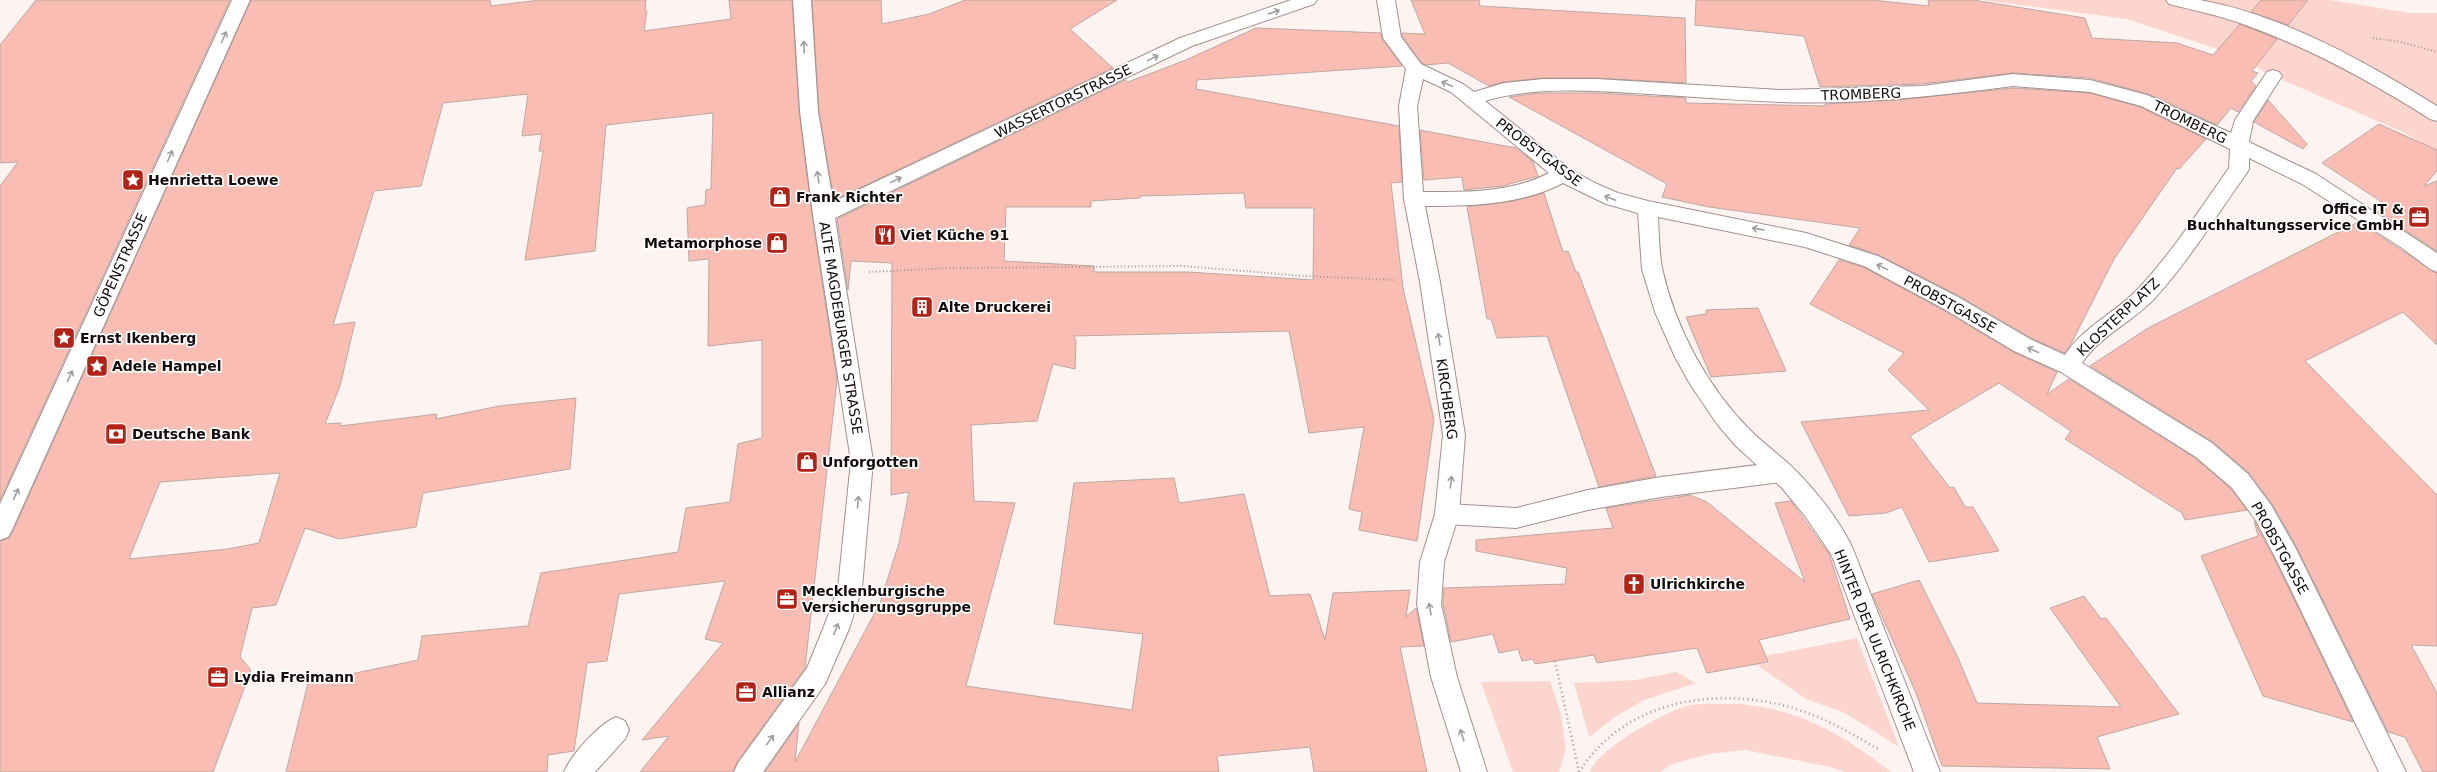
<svg xmlns="http://www.w3.org/2000/svg" width="2437" height="772" viewBox="0 0 2437 772" font-family="'DejaVu Sans',sans-serif">
	<style>
		.green { fill: #fbd5ce }
		.building { fill: #fabdb3; stroke: #bda7a3; fill-rule: evenodd }
		.lines { fill: none; stroke-linecap: round; stroke-linejoin: round }
		.service-casing { stroke: #a48f8b; stroke-width: 2 }
		.minor-casing { stroke: #a48f8b; stroke-width: 2 }
		.path-far1 { stroke: #9e9694; stroke-width: 2; stroke-dasharray: 1 2.5; stroke-linecap: butt }
		.path { stroke: #9e9694; stroke-width: 2.5; stroke-dasharray: 1 3.5; stroke-linecap: butt }
		.service { fill: #fff; fill-rule: evenodd }
		.minor { fill: #fff; fill-rule: evenodd }
		.oneway { stroke: #a19d9d }
		.labels { text-anchor: middle; dominant-baseline: central; stroke-width: 3.5; stroke-linejoin: round; paint-order: stroke }
		.street-label { font-size: 14px; fill: #130b0a; stroke: #fff }
		.poi-label { font-size: 14px; font-weight: bold; fill: #130b0a; stroke: #fff; text-anchor: start }
	</style>
	<rect width="100%" height="100%" fill="#fdf4f2"/>
	<path class="green" d="M1982 0H2330L2409 13H2437V152L2405 133 2273 76 2226 52 2127 19Z
		M1857 638 1899 747 1845 713 1806 699 1757 665 1768 663 1765 656Z
		M1676 672 1696 683 1644 700 1615 717 1589 737 1574 683 1635 680Z
		M1550 681 1561 714 1566 749 1559 772H1513L1481 682Z
		M1742 704C1758 707 1775 708 1790 714 1828 726 1860 748 1891 772H1844L1830 767 1745 750 1709 754 1672 764 1660 772H1589C1601 747 1661 714 1687 706 1703 702 1725 705 1742 704Z"/>
	<path class="building" d="M36 0H230L0 500V186L18 162 0 163V45Z
		M251 0H490L491 6 540 0H646L645 11H647L644 31 731 19 729 0H792L799 111 812 215 837 380 805 668 737 762 733 772H640L669 736 642 740 723 643 705 639 725 581 619 594 607 661 587 663 574 751 548 755 547 772H286L308 683 418 660 422 636 528 626 541 573 678 552 686 508 730 502 738 444 762 438V340L708 346 709 259 689 261 687 208 705 205 706 190 711 189 713 113 606 125 595 251 525 260 543 151H539L542 134 522 136 528 94 443 103 421 186 374 191 333 325 355 322 340 386 325 424 341 423 340 426 437 414 436 419 499 406 576 398 570 469 423 493 416 527 339 539 305 528 276 605 252 608 240 657 251 670 213 772H0V541L9 538 13 531ZM280 473 259 543 228 549 129 559 160 482Z
		M812 0H881L882 24 929 14 965 0H1117L1070 29 1113 68 834 200 819 111Z
		M1411 0H1479L1480 6 1685 18 1686 83 1597 78H1543L1504 82 1489 86 1448 63 1426 65 1422 63 1402 36V33L1425 34Z
		M1696 0H1872L1929 6 1928 0H1973L2085 18 2092 38 2177 43 2213 55 2240 24 2277 39 2252 71 2258 73 2251 81 2256 86 2238 112 2231 108 2217 125 2148 94 2090 78 2013 73 1922 84 1820 87 1804 36 1695 25Z
		M2261 0H2308L2288 25 2251 12Z
		M1256 28 1381 33 1382 39 1402 66 1197 80 1196 89 1399 126 1402 182 1391 183 1403 288 1434 419 1417 541 1359 530 1362 512 1349 509 1364 427 1309 433 1289 331 1074 336 1076 341 1075 369 1053 364 1037 421 971 425 974 501 1015 503 966 686 1132 710 1143 634 1054 624 1074 483 1174 478 1179 503 1244 494 1270 596 1310 594 1325 640 1333 593 1410 590 1406 617 1416 608 1424 646 1400 647 1427 772H1314L1310 747 1217 756 1219 772H765L799 723 795 762 880 603 899 543 909 492 891 495 892 263 851 261 848 290 837 219 1125 80 1128 82 1186 60ZM1244 193 1246 208H1314L1313 280 1188 272H1094V266L1004 261 1006 207H1091V201L1140 198V196Z
		M2013 88 2090 93 2140 107 2206 139 2179 169 2177 168 2114 259 2071 344 2065 353 2031 338 1959 296 1879 255 1849 245 1860 228 1709 207 1662 197 1667 184 1509 97 1539 93H1595L1686 98V103L1826 106 1825 104 1897 100Z
		M2268 100 2307 144 2303 149 2254 122Z
		M2379 124 2437 150V171L2424 186 2437 181V251L2377 212 2388 206 2322 163Z
		M1420 130 1516 148 1533 162 1538 176 1503 186 1464 190 1462 177 1424 180Z
		M1544 193 1563 252 1568 251 1576 272H1578L1656 476 1599 487 1547 336 1497 338 1491 319H1487L1467 207 1514 201Z
		M2358 222 2437 273V345L2403 312 2305 361 2437 495V646L2411 645 2437 693V772H2423L2405 737 2388 732 2296 546 2272 504 2249 473 2213 442 2090 366 2148 328Z
		M1839 260 1863 267 1943 310 2013 352 2057 372 2047 394 2069 379 2195 458 2231 489 2247 510 2185 520 2182 513 2065 439 2071 431 1999 383 1910 436 1950 488 1954 487 1965 507H1973L1999 551 1929 562 1902 507 1886 513 1849 516 1801 422 1929 410 1888 370 1904 353 1810 304Z
		M1758 308 1786 371 1711 377 1686 317 1706 314V310Z
		M1690 495 1707 502 1805 582 1775 503 1791 501 1829 554 1850 619 1759 640 1768 662 1707 673 1697 648 1597 663 1594 655 1535 664 1533 659 1522 661 1518 649 1499 653 1493 634 1451 642 1443 604 1444 588 1565 584 1567 568 1476 551V540L1613 528 1606 508Z
		M2254 521 2276 562 2353 722 2263 696 2201 556 2258 536Z
		M1919 580 1958 658 1977 703 2121 707 2050 608 2084 596 2101 619 2106 618 2179 714 2097 737 2110 769 1942 766 1916 693 1872 594Z"/>
	<g class="lines">
		<g class="service-casing">
			<path id="service" d="M1781 462 1789 465 1793 472 1789 479 1781 482 1661 497 1588 510 1516 528 1447 524 1439 521 1435 514 1439 507 1447 504 1516 508 1588 490 1661 477Z
				M616 717 625 721 629 730 625 739 595 772H564C571 755 599 724 616 717Z"/>
		</g>
		<g class="minor-casing">
			<path id="minor" d="M232 0H250L12 530 8 537 0 540V504Z
				M793 0H811L818 111 833 202 1180 38 1291 0H1317L1314 4 1192 46 835 218 873 461 862 588 849 629 825 684 763 772H734L738 763 807 668 823 629 838 588 851 461 813 215 800 111Z
				M1377 0H1395L1401 37 1421 64 1463 84 1474 92 1504 83 1543 79H1597L1782 90 1922 86 2013 74 2090 80 2147 95 2231 133 2235 120 2267 72 2273 70 2279 72 2282 76 2253 121 2249 142 2316 174 2437 253V272L2430 269 2402 248 2302 184 2249 158V169L2246 174C2216 216 2189 261 2154 299 2132 322 2100 336 2082 363L2212 443 2248 474 2271 505 2295 547 2406 772H2379L2277 561 2255 519 2232 488 2196 457 2061 372 2014 351 1944 309 1864 266 1805 247 1658 217C1659 234 1659 252 1662 268 1675 328 1708 388 1751 431 1763 443 1777 453 1790 465 1814 488 1839 519 1853 549L1940 772H1914L1831 554 1805 516 1782 488 1736 446 1717 424 1690 384 1675 357 1655 312 1642 269 1638 213 1606 204 1563 183C1521 205 1472 206 1425 206L1440 282 1465 435 1459 514 1444 562 1441 604 1457 677 1487 772H1461L1431 677 1417 604 1420 562 1435 514 1443 435 1420 282 1404 199 1399 106 1406 69 1383 38ZM1423 79 1451 92 1549 173C1511 193 1465 192 1423 192L1417 106ZM2013 86 2090 92 2141 106 2230 149 2229 168C2200 209 2172 253 2137 290 2115 313 2083 327 2065 355L2030 339 1958 297 1878 256 1806 233 1648 201 1618 193 1595 183 1570 169 1485 101C1532 87 1583 90 1632 93 1682 96 1731 100 1781 102 1858 105 1936 96 2013 86Z
				M2166 0C2177 0 2189 0 2200 0 2283 15 2366 62 2437 106V121L2430 119C2370 81 2308 47 2240 23 2217 15 2193 10 2169 4Z"/>
		</g>
		<path class="path-far1" d="M2373 38 2401 42 2437 52
			M869 272 951 268 1183 266 1305 276 1395 280"/>
		<path class="path" d="M1555 661 1579 772
			M1579 772C1627 696 1726 684 1805 712 1831 721 1854 735 1878 749"/>
		<use href="#service" class="service"/>
		<use href="#minor" class="minor"/>
	</g>
	<defs><path id="oneway-shaft" d="M-6 0H5M1.5-3L5.5 0L1.5 3" fill="none" stroke-width="1.6" stroke-linecap="round" stroke-linejoin="round"/></defs>
	<g class="oneway">
		<use href="#oneway-shaft" transform="translate(1274 12) rotate(-19)"/>
		<use href="#oneway-shaft" transform="translate(224 37) rotate(-66)"/>
		<use href="#oneway-shaft" transform="translate(804 47) rotate(-93)"/>
		<use href="#oneway-shaft" transform="translate(1153 58) rotate(-26)"/>
		<use href="#oneway-shaft" transform="translate(1447 84) rotate(-155)"/>
		<use href="#oneway-shaft" transform="translate(170 156) rotate(-66)"/>
		<use href="#oneway-shaft" transform="translate(818 177) rotate(-98)"/>
		<use href="#oneway-shaft" transform="translate(896 180) rotate(-26)"/>
		<use href="#oneway-shaft" transform="translate(1610 198) rotate(-159)"/>
		<use href="#oneway-shaft" transform="translate(1758 229) rotate(-170)"/>
		<use href="#oneway-shaft" transform="translate(1882 267) rotate(-154)"/>
		<use href="#oneway-shaft" transform="translate(1439 339) rotate(-99)"/>
		<use href="#oneway-shaft" transform="translate(2033 350) rotate(-156)"/>
		<use href="#oneway-shaft" transform="translate(70 376) rotate(-66)"/>
		<use href="#oneway-shaft" transform="translate(1451 482) rotate(-83)"/>
		<use href="#oneway-shaft" transform="translate(16 494) rotate(-66)"/>
		<use href="#oneway-shaft" transform="translate(858 502) rotate(-85)"/>
		<use href="#oneway-shaft" transform="translate(1430 609) rotate(-100)"/>
		<use href="#oneway-shaft" transform="translate(836 629) rotate(-68)"/>
		<use href="#oneway-shaft" transform="translate(1462 735) rotate(-108)"/>
		<use href="#oneway-shaft" transform="translate(770 740) rotate(-54)"/>
	</g>
	<defs>
		<g id="sight-square" transform="scale(1.15)"><rect x="-9" y="-9" width="18" height="18" rx="4" fill="#b12317" stroke="#fff"/><path d="M0-6L1.8-2.2L6-1.7L2.9 1.2L3.7 5.4L0 3.3L-3.7 5.4L-2.9 1.2L-6-1.7L-1.8-2.2Z" fill="#fff"/></g>
		<g id="shop-square" transform="scale(1.15)"><rect x="-9" y="-9" width="18" height="18" rx="4" fill="#b12317" stroke="#fff"/><path d="M-5-2.5h2.3a2.7 3.5 0 0 1 5.4 0H5L5.5 6h-11ZM-1.5-2.5h3a1.5 2.3 0 0 0-3 0Z" fill="#fff"/></g>
		<g id="office-square" transform="scale(1.15)"><rect x="-9" y="-9" width="18" height="18" rx="4" fill="#b12317" stroke="#fff"/><path d="M-6-3h4V-5.5h4V-3h4V5H-6ZM-1-4.5V-3h2v-1.5ZM-6 0V1H6V0Z" fill="#fff"/></g>
		<g id="restaurant-square" transform="scale(1.15)"><rect x="-9" y="-9" width="18" height="18" rx="4" fill="#b12317" stroke="#fff"/><path d="M-5-6h1v4h1v-4h1v4h1v-4h1v5L-1.5 .5V6h-2V.5L-5-1ZM5-6V6H3V1.5H1.5Q1.5-4 5-6Z" fill="#fff"/></g>
		<g id="building-square" transform="scale(1.15)"><rect x="-9" y="-9" width="18" height="18" rx="4" fill="#b12317" stroke="#fff"/><path d="M-4-6H4V6H1V3H-1V6H-4ZM-2.5-4.3h1.7v1.8h-1.7ZM.8-4.3h1.7v1.8H.8ZM-2.5-1h1.7V.8h-1.7ZM.8-1h1.7V.8H.8Z" fill="#fff"/></g>
		<g id="bank-square" transform="scale(1.15)"><rect x="-9" y="-9" width="18" height="18" rx="4" fill="#b12317" stroke="#fff"/><path d="M-6-4H6V4H-6ZM0-2.3a2.3 2.3 0 1 0 0 4.6a2.3 2.3 0 1 0 0-4.6Z" fill="#fff"/></g>
		<g id="church-square" transform="scale(1.15)"><rect x="-9" y="-9" width="18" height="18" rx="4" fill="#b12317" stroke="#fff"/><path d="M-1.2-6h2.4v3.5h3.3v2.4h-3.3V6h-2.4V-.1h-3.3v-2.4h3.3Z" fill="#fff"/></g>
	</defs>
	<g fill-rule="evenodd">
		<use href="#sight-square" x="133" y="180"/>
		<use href="#shop-square" x="780" y="197"/>
		<use href="#office-square" x="2419" y="217"/>
		<use href="#restaurant-square" x="885" y="235"/>
		<use href="#shop-square" x="777" y="243"/>
		<use href="#building-square" x="922" y="307"/>
		<use href="#sight-square" x="64" y="338"/>
		<use href="#sight-square" x="97" y="366"/>
		<use href="#bank-square" x="116" y="434"/>
		<use href="#shop-square" x="807" y="462"/>
		<use href="#church-square" x="1634" y="584"/>
		<use href="#office-square" x="787" y="599"/>
		<use href="#office-square" x="218" y="677"/>
		<use href="#office-square" x="746" y="692"/>
	</g>
	<g class="labels">
		<g class="street-label">
			<text transform="translate(1861 94) rotate(-2)">TROMBERG</text>
			<text transform="translate(1063 101) rotate(-26)">WASSERTORSTRASSE</text>
			<text transform="translate(2190 122) rotate(26)">TROMBERG</text>
			<text transform="translate(1539 152) rotate(37)">PROBSTGASSE</text>
			<text transform="translate(120 265) rotate(-66)">GÖPENSTRASSE</text>
			<text transform="translate(1950 304) rotate(29)">PROBSTGASSE</text>
			<text transform="translate(2118 317) rotate(-43)">KLOSTERPLATZ</text>
			<text transform="translate(841 328) rotate(81)">ALTE MAGDEBURGER STRASSE</text>
			<text transform="translate(1447 399) rotate(82)">KIRCHBERG</text>
			<text transform="translate(2280 548) rotate(61)">PROBSTGASSE</text>
			<text transform="translate(1875 640) rotate(68)">HINTER DER ULRICHKIRCHE</text>
		</g>
		<g class="poi-label">
			<text x="148" y="180">Henrietta Loewe</text>
			<text x="796" y="197">Frank Richter</text>
			<text x="2404" y="209" text-anchor="end">Office IT &amp;<tspan x="2404" dy="16">Buchhaltungsservice GmbH</tspan></text>
			<text x="900" y="235">Viet Küche 91</text>
			<text x="762" y="243" text-anchor="end">Metamorphose</text>
			<text x="938" y="307">Alte Druckerei</text>
			<text x="80" y="338">Ernst Ikenberg</text>
			<text x="112" y="366">Adele Hampel</text>
			<text x="132" y="434">Deutsche Bank</text>
			<text x="822" y="462">Unforgotten</text>
			<text x="1650" y="584">Ulrichkirche</text>
			<text x="802" y="591">Mecklenburgische<tspan x="802" dy="16">Versicherungsgruppe</tspan></text>
			<text x="234" y="677">Lydia Freimann</text>
			<text x="762" y="692">Allianz</text>
		</g>
	</g>
</svg>
